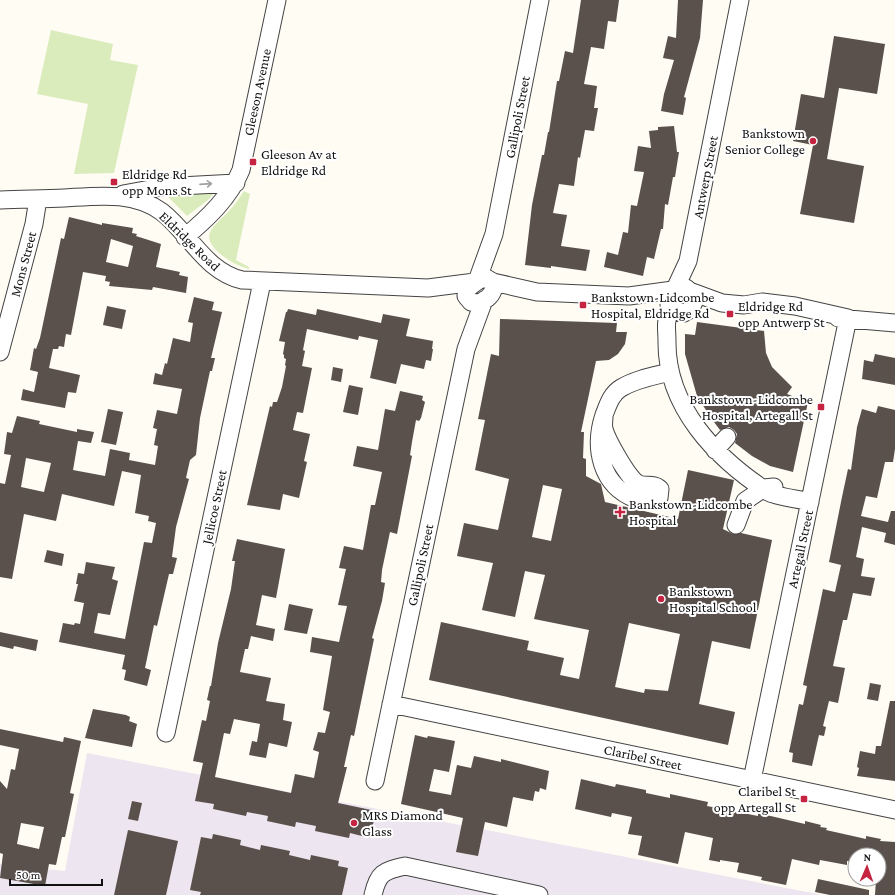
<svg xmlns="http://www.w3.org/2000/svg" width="895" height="895" viewBox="0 0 895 895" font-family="'Crimson Pro',serif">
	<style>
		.industrial { fill: #ede5ef }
		.green { fill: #dbecbc }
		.building { fill: #5a504c; fill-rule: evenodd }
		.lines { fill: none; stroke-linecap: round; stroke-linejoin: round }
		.minor-casing { stroke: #444; stroke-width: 19 }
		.minor { stroke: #fff; stroke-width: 17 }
		.oneway { stroke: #a0a0a0 }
		.poi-dot { fill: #c62340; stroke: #fff; stroke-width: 1.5 }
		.labels { text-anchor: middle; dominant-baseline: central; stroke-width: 4; stroke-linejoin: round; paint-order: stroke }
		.street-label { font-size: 14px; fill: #111; stroke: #fff }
		.poi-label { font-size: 14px; fill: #111; stroke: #fff; text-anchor: start }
	</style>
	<rect width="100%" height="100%" fill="#fffcf4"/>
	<path class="industrial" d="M87 753 823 895H0V864L65 871Z"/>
	<path class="green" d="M51 30 113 44 110 60 138 65 114 173 74 174 88 104 37 94Z
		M244 191 250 194 236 260 249 267V269C237 266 228 260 219 253 198 234 215 226 229 211 235 205 239 198 244 191Z
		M215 192 208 200 187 216 165 194Z"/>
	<path class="building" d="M581 0H619L616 22 608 21 604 49 591 47 584 84 597 86 594 108H598L594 131 585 130 580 158 578 157 574 186 559 184 553 213 567 215 561 246 590 250 586 271 551 266V268L525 265 532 205 542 155H544L548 132H549L557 81H559L565 51 573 53Z
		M678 0H703L700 38 684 97 686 98 683 115 661 111 664 94 674 60 663 58 668 36 676 38Z
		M834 36 885 44 877 94 839 88 827 159 864 166 854 223 800 214 813 145 793 141 801 94 824 98Z
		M674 126 677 152H679L675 177H673L668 205 665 204 663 229H661L654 259 647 257 643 276 604 267 607 252 618 255 623 232 628 233 631 205 637 206 644 172 634 171 638 146 651 148 649 131 658 130V127Z
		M69 217 102 225V223L133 228 132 233 137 234 136 236 161 244 156 267 180 272 179 275 188 277 186 293 153 287 152 290 109 286 110 282 105 281 106 276 83 272 71 335 66 334 64 347 59 346 58 349H53L49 368 80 375 76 393 68 392 65 408 21 400 23 389 34 392 38 372 30 370 34 348 36 349 40 338 61 238 64 239ZM111 239 133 246 128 267 106 262Z
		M194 297 214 302 212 310 222 312 211 358H215L212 371H210L200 418 196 455 190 460 186 478 189 479 176 527 172 557 177 558 173 574H169L157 626 154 625 145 668 151 670 147 686 124 680 126 670 122 669 125 655 59 642 63 623 74 625 75 623 80 624 84 603 74 601 78 584H76L78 573 84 574 86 562 115 567 112 579 118 581 110 615 98 613 94 633 125 639 144 542 152 543 156 523 148 521 149 516 135 513 141 475 122 471 114 506 62 494 56 521 24 514 12 579 0 577V483L5 484 11 455 4 454 7 432 12 433 17 416 40 421 39 424 77 432V429L94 432 91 443 78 441 73 470 105 476 110 449 130 453 129 460 155 465 158 446 154 445 157 429 153 428 157 410 177 414 182 389 153 384 155 373 162 375 165 363 167 364 173 338 190 342 193 323 188 322ZM26 458 51 463 44 492 21 487Z
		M107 306 126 310 122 329 103 325Z
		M288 309 316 315 317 309 381 323 383 314 410 319 406 336 433 341 432 349H433L431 361 426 360 424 369 401 364 396 384 370 378 378 340 359 336 358 340 307 329 303 350 305 351 302 366 312 368 303 413 297 412 293 430 310 434 304 461 307 462 299 498 283 494 280 510 247 505 270 406 272 407 273 402H277L282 387 286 366 285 365 286 359 284 358V355L283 354 285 342 279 341 286 312H287Z
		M500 319 617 323 616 332H627L625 344 618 354 609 360 596 361 581 432H584L583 458 586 459V476L601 484 605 502 678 519 688 470 734 480 723 529 733 534 741 533 772 540 750 649 712 641 699 704 735 712 728 745 429 680 441 622 529 641 527 650 564 658 560 675 579 679 589 630 534 619 545 575 525 571 515 617 482 610 493 563 457 556 464 523 498 530 509 479 475 470 485 420 478 419 491 354 499 356ZM543 485 562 489 551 541 532 537ZM629 623 680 634 668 691 645 689 644 693 615 687Z
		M697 322 764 331 766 353 772 367 792 387 787 394 808 402 793 472 770 466 752 456 735 443 737 434 734 430 729 427 720 430 711 418 697 396 685 354V334L695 335Z
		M875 354 895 358V385L862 379 864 360 873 362Z
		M333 367 343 369 341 382 331 380Z
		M349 385 363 388 358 415 343 412Z
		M400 391 423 396 422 400 425 402 421 418 419 421 416 420 412 442 410 455 412 456 397 534 390 532 382 570 381 582 385 583 382 601 372 638 374 639 354 736 351 735 344 767H347L338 803 376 811 370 838 350 833 349 838 315 831 316 826 296 822 295 827 267 821 268 816 247 812 246 816 213 809 214 804 195 801 203 763 193 761 202 720 206 721 210 701 207 700 210 686H211L218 643 231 589 235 561H232L237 539 285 549 276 598 262 595 256 625 275 629 273 641 251 636 248 649H245L240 672 271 678 266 701 285 704 283 720 292 722 287 747 269 743 266 758 249 755 252 741 257 742 260 724 234 719 230 734 224 733 215 777 291 793 295 774 314 778 319 752 313 750 318 732 325 733 330 712 323 710 332 656 310 652 312 637 339 642 347 606 338 605 346 569 339 568 344 546 363 550 371 505H375L382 472 353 466 357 446 378 450 385 409 395 411Z
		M878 406 895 410V449L893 462H885L877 498 866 496 861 516 888 522 891 511H895V545L884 542 886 533 862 527 856 557 864 559 861 576 875 578 871 596 853 593 847 620H843L833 666 845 668 838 703 829 701 823 726 826 727 824 736 819 735 812 766 792 762 793 753 789 752 799 704 803 705 807 686 803 685 823 589 835 592 841 565 829 562 842 497 848 469 851 470 857 427 862 409 876 413Z
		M108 409 123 412 116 445 101 442Z
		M47 550 64 554 62 566 44 562Z
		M289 604 313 609 307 634 284 630Z
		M0 632 38 640 36 651 14 646 13 649 0 646Z
		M870 683 881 685 878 701 867 699Z
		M890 701H895V781L857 776 859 768 857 767 860 751 875 754 876 746H881Z
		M93 709 126 715 130 717 129 721 137 724 132 747 85 738Z
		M0 729 63 742 64 737 81 741 70 793 74 794 65 837H62L56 865 49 864 45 886 0 878 3 854 0 853V781L7 789 11 769 15 770 19 749 0 745ZM21 823 44 827 39 849 17 844Z
		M415 735 427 738 428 736 455 741 449 772 434 769 429 791 451 795 457 765 471 768 474 756 501 762V759L549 771 546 790 540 788 539 792 535 791 533 801 513 797 507 827 485 822 478 856 456 852 463 818 401 804Z
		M581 779 615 787 616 784 646 790V793L670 798V794L708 802 707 806 758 816V813L805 824V821L821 825 820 827 827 828 826 830 866 839V836L881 839 880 841 895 842V895H875L876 879 881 877 882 855H855V862L847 861V865L820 860 819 865 792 859 786 885 761 880 762 877 737 872 739 863 720 860V862L709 860 713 838 685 832 678 864 638 855 642 836 628 834 632 817 612 813 611 817 575 809Z
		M132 801 142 803 138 821 128 819Z
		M128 830 178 841 166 895H114Z
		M213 834 241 840 240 845 260 850 261 845 290 851 289 855 310 860 311 855 339 861 338 866 348 868 342 895H200L201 892 190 890 201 837 212 839Z
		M818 879 869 890V895H830L815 892Z"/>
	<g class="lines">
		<g class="minor-casing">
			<path id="minor" d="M123 194 161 187 236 183
				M0 200C21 199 43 199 64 198 98 196 133 191 162 212 190 234 205 271 242 280L428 288 475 282
				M185 237C208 218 230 197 241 170L277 0
				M486 278 493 282C497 294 482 306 471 302L466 296 467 289 479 280Z
				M477 281 494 234 540 0
				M493 282 537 292 629 296 673 290
				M675 289 688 261 740 0
				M692 292 722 303 744 305 762 302 795 306 848 318
				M672 309C664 320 667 328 667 341 666 407 716 458 768 492 777 497 800 499 810 502
				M684 313 675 311 669 305V296L675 289 686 288 693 294 694 302 690 310
				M838 318 895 323
				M0 352 34 224 38 199
				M604 416C604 420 603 425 604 429 607 440 627 476 637 483 644 488 653 482 660 489L659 498C652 503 644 502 636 499 601 486 593 448 604 415 608 405 611 394 621 388 636 379 654 376 670 372
				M715 450 727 437
				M736 525 745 501 764 488 774 487
				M391 704 895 810
				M166 733 262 282
				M752 780 848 318
				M375 781 466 349 484 300
				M373 895C378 873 383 871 405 866L539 895"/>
		</g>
		<use href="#minor" class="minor"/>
	</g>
	<defs><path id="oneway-shaft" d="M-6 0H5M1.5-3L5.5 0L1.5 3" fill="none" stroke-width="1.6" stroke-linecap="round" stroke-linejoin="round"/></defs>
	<use class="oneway" href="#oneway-shaft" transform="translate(206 184) rotate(-4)"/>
	<g class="poi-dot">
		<circle cx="813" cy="141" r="4"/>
		<rect x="249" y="158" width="8" height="8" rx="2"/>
		<rect x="110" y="178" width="8" height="8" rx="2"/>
		<rect x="579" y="301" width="8" height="8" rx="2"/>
		<rect x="726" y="310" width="8" height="8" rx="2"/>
		<rect x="817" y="403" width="8" height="8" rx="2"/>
		<path d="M618 506h4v4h4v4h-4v4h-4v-4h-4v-4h4z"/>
		<circle cx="661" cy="599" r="4"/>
		<rect x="800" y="795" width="8" height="8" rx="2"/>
		<circle cx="354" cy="823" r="4"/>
	</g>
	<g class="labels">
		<g class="street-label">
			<text transform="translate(257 92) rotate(-78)">Gleeson Avenue</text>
			<text transform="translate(517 117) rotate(-79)">Gallipoli Street</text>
			<text transform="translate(705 177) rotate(-79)">Antwerp Street</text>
			<text transform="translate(190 241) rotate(44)">Eldridge Road</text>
			<text transform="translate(23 264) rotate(-75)">Mons Street</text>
			<text transform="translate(214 507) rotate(-78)">Jellicoe Street</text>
			<text transform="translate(800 549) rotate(-78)">Artegall Street</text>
			<text transform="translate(420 565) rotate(-78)">Gallipoli Street</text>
			<text transform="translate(643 757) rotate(12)">Claribel Street</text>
		</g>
		<g class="poi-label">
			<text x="805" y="133" text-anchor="end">Bankstown<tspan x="805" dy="16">Senior College</tspan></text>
			<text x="261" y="154">Gleeson Av at<tspan x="261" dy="16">Eldridge Rd</tspan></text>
			<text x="122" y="174">Eldridge Rd<tspan x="122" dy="16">opp Mons St</tspan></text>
			<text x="591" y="297">Bankstown-Lidcombe<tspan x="591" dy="16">Hospital, Eldridge Rd</tspan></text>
			<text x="738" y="306">Eldridge Rd<tspan x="738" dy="16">opp Antwerp St</tspan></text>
			<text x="813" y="399" text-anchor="end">Bankstown-Lidcombe<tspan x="813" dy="16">Hospital, Artegall St</tspan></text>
			<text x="629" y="504">Bankstown-Lidcombe<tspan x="629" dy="16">Hospital</tspan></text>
			<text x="669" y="591">Bankstown<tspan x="669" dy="16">Hospital School</tspan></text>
			<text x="796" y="791" text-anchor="end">Claribel St<tspan x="796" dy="16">opp Artegall St</tspan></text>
			<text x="362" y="815">MRS Diamond<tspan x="362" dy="16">Glass</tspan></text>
		</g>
	</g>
	<g transform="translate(867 867) rotate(2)"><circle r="19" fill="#ffffff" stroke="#a0a0a0"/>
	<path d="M0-3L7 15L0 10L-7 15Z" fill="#c62340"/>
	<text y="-6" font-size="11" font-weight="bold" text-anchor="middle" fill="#111111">N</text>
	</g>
	<path d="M10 879v6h92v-6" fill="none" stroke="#111111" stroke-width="2"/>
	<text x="16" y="879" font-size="12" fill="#111111" stroke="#ffffff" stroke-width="3" paint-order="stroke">50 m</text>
</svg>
